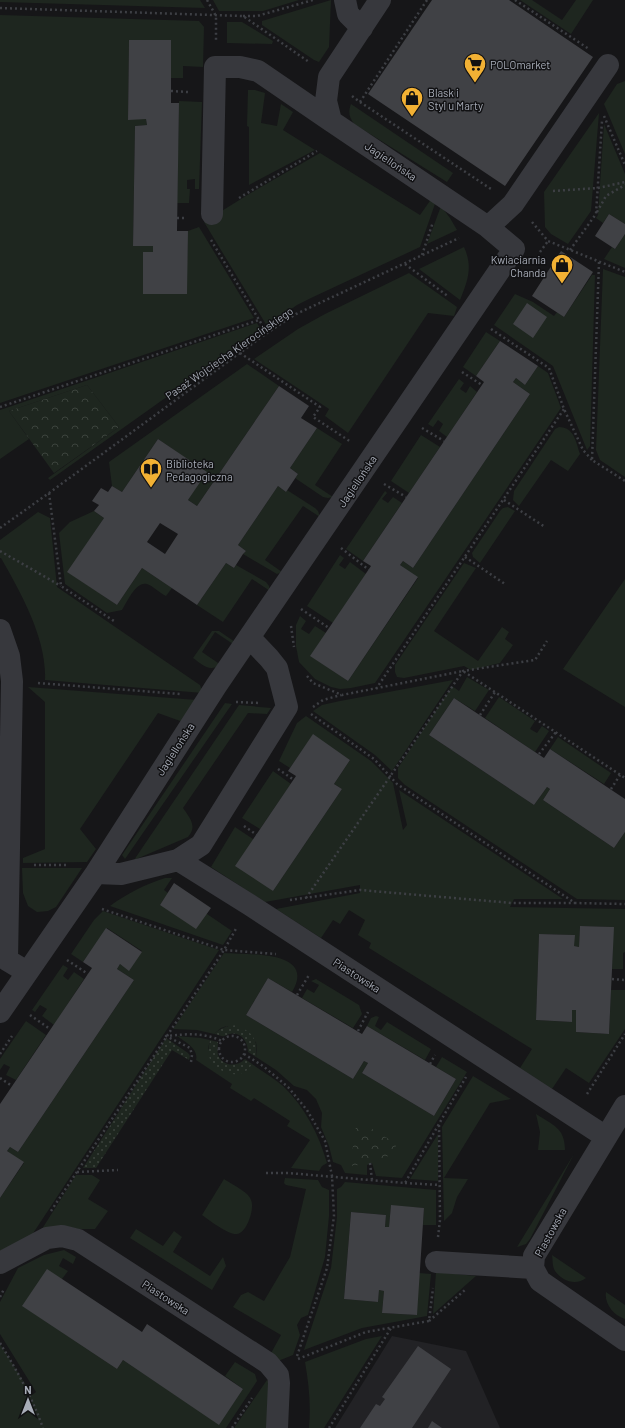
<svg xmlns="http://www.w3.org/2000/svg" width="625" height="1428" viewBox="0 0 625 1428" font-family="Barlow,sans-serif">
	<style>
		.built { fill: #222225 }
		.grass { fill: #1e261f }
		.park { fill: url(#park-crowns) }
		.garden { fill: url(#garden-dots) }
		.building { fill: #404145; fill-rule: evenodd }
		.lines { fill: none; stroke-linecap: round; stroke-linejoin: round }
		.path { stroke: #3d3f44; stroke-width: 2.5; stroke-dasharray: 2 3; stroke-linecap: butt }
		.minor { stroke: #37383d; stroke-width: 22 }
		.labels { text-anchor: middle; dominant-baseline: central; stroke-width: 3; stroke-linejoin: round; paint-order: stroke }
		.poi-label { font-size: 11px; fill: #a8adb8; stroke: #111113; text-anchor: start }
		.street-label { font-size: 11px; fill: #a8adb8; stroke: #111113 }
	</style>
	<defs>
		<pattern id="park-crowns" width="20" height="18" patternUnits="userSpaceOnUse"><rect width="20" height="18" fill="#1e261f"/><path d="M2 6a3 3 0 1 1 6 0M12 15a3 3 0 1 1 6 0" fill="none" stroke="#3c433d"/></pattern>
		<pattern id="garden-dots" width="8" height="8" patternUnits="userSpaceOnUse"><rect width="8" height="8" fill="#1e261f"/><path d="M2 2h.1M6 6h.1" fill="none" stroke="#3c433d" stroke-width="1.8" stroke-linecap="round"/></pattern>
	</defs>
	<rect width="100%" height="100%" fill="#161618"/>
	<path class="built" d="M392 1336 466 1351 500 1428H335Z"/>
	<path class="grass" d="M0 0H200L205 8 0 2Z
		M213 0H299L263 11H219Z
		M331 0 329 47 319 62 314 60 262 25V21Z
		M520 0H532L562 20 576 0H593L571 34Z
		M0 15 199 21 204 27 203 67 183 66V78H171V40H129L128 119H146L147 125 135 126 133 245 153 246V252H143V294H186L188 231 199 227 254 318 0 403Z
		M227 22H242L273 41 272 44 227 43Z
		M625 81V154L604 104 617 84Z
		M248 90H255L265 93 261 123 277 126 281 104 293 112 283 130 315 150 249 185V127L247 126Z
		M179 101 202 102 199 189H195V179L187 180V189H190L189 203H177Z
		M351 104 453 173 447 182 354 124C349 117 348 112 351 104Z
		M599 113 591 211 568 244 551 234 545 227 544 192Z
		M604 124 625 174V224L609 214 603 223 596 218 598 215Z
		M320 153 420 215 432 198 436 201 420 247 311 298 297 305 267 326 204 222 249 194Z
		M441 206 450 218 457 230 427 244Z
		M625 234V268L604 259 612 247 615 249Z
		M464 247C473 267 468 280 460 300L419 269Z
		M603 269 625 277V477L600 460 596 450Z
		M409 273 457 307 454 316 428 313 348 433 325 416 329 409 254 359 298 329 325 314Z
		M592 275H595L590 446 587 450 553 366 494 325 515 294 533 302 554 316 557 312 564 317Z
		M257 323 261 330 50 480 48 478 119 427 87 385 9 411 29 439 0 459V410Z
		M486 332 500 341 476 376 463 367Z
		M247 364 279 386 197 506 188 500 206 472 158 439 122 492 112 486 109 462Z
		M538 366 548 373 561 408 375 683 351 688 340 689 331 687 315 679 299 662 296 646V625L300 616 306 621 301 629 309 634 315 626 326 633 311 656 348 681 418 578 400 565 403 561 413 568 530 394 513 382 516 378 525 385Z
		M459 379 464 383 460 389 466 393 470 386 477 392 447 437 439 431 443 424 438 420 433 427 428 424Z
		M559 427C574 427 576 442 580 454L568 471 551 460 519 506 513 500 514 491 555 429Z
		M317 428 342 444 315 485 333 497 328 498 323 497 295 478 298 474 290 468Z
		M421 435 440 447 409 493 391 481Z
		M278 486 286 492 287 490 315 508 318 511 320 517 303 506 265 560 282 572 277 574 243 554 246 551 238 545Z
		M385 491 387 493 382 499 388 503 393 497 402 503 363 561 346 549Z
		M508 507 515 511 480 563 473 557 472 553 500 511 503 508Z
		M94 511 104 518 68 572 117 605 142 568 172 588 166 596C160 593 153 586 147 584 136 581 127 602 122 610L107 613 65 584 59 533 70 522Z
		M38 512 50 518 57 587 197 683 200 685 203 693 45 680C47 639 21 593 1 558H0V540Z
		M340 555 344 558 339 565 345 569 350 562 366 574 333 623 307 606Z
		M226 563 234 568 236 565 266 582 269 586 270 591 252 579 223 622 197 605Z
		M464 563 476 568 434 631 478 661 502 627 509 632 505 639 513 645 500 663 471 670 464 666 404 678 397 677 395 672V665Z
		M625 579V707L563 669Z
		M212 631H219L235 642 233 644 215 632 202 652 221 665C208 672 203 665 193 658Z
		M467 677 489 690 475 711 454 698 429 735 534 805 547 787 550 789 543 800 614 848 625 832V900L577 899 405 785 398 778V768L452 686 459 691Z
		M453 680 392 771 375 755 313 711 322 705 340 701Z
		M28 687 197 700 183 722 158 713 80 829 96 849 87 862 23 863V858L45 849V702Z
		M499 697 535 721 530 729 537 733 542 726 549 731 535 752 485 718Z
		M225 703 232 704 125 859 122 855Z
		M239 705 271 708 267 714 248 713 183 808C189 817 198 826 188 837L134 860Z
		M306 716 371 761 393 783 403 830 407 825 399 790 563 899H514L510 907 625 909V952L623 953V969H612L613 927 580 926 579 947 574 946V935L539 934 536 1020 571 1022 572 1010H576V1032L609 1034 611 990H625V1029L589 1083 566 1068 552 1089 520 1068 532 1049 369 948 371 943 358 935 365 920 349 910 340 924 333 920 321 938 276 909 360 893V885L265 902 211 867 235 827 253 839 273 891 342 789 334 784 350 760 313 735 290 768 279 761 297 723Z
		M558 737 611 773 604 784 550 749Z
		M273 771 291 784 260 829 242 818Z
		M22 868H82L56 907 48 911 37 912 28 906 23 893Z
		M165 878H172L164 890 168 893 160 905 207 914 232 931 223 945 110 906C126 894 146 884 165 878Z
		M103 911 219 950 32 1235 0 1251V1198L24 1163 7 1151 10 1147 18 1152 134 980 117 969 120 964 129 970 142 951 107 928 83 962 71 954 94 920Z
		M224 953C248 955 317 950 292 992L268 978 246 1015 353 1079 364 1061 368 1063 362 1073 434 1116 456 1079 436 1067 442 1057 467 1072 402 1178 376 1176 372 1163 367 1165V1175L345 1173 341 1165 333 1162 329 1146 321 1127 322 1113 316 1099 307 1090 294 1086 276 1070 256 1057 257 1050 256 1042 227 1026 221 1028 214 1034 197 1030 173 1029Z
		M63 965 68 968 63 976 68 980 74 972 84 979 54 1025 42 1016 47 1009 40 1005 35 1012 32 1010Z
		M316 979 359 1005 362 1014 353 1028 302 998 307 989 314 993 319 985 311 981Z
		M376 1016 379 1017 375 1026 381 1030 387 1022 431 1049 425 1060 367 1026 371 1018Z
		M26 1021 46 1035 16 1080 6 1075 10 1067 4 1064 0 1070V1059Z
		M177 1036 201 1038 210 1040 208 1049 236 1074 246 1071 252 1064C262 1071 274 1078 283 1086 305 1107 319 1135 327 1163L322 1166 319 1171 291 1168 310 1140 287 1126 290 1121 254 1098 251 1101 230 1088 232 1084 196 1060C199 1049 185 1042 177 1036Z
		M473 1076 511 1099 490 1103 444 1178 468 1179 457 1197 452 1213 444 1221 442 1127Z
		M536 1114C553 1125 565 1128 565 1150H538L540 1132Z
		M438 1134V1181L410 1179Z
		M574 1154 530 1239 526 1244 517 1247Z
		M76 1175H92L100 1180 88 1199 108 1211 95 1229H78L64 1226 42 1229Z
		M285 1178 318 1180 322 1187 329 1190V1216L325 1257 308 1315 301 1318 297 1325 300 1335 293 1355 278 1361 270 1355 281 1335 233 1307 241 1295 248 1292 264 1301 290 1257 306 1189 286 1185 284 1183Z
		M224 1179C231 1184 249 1192 251 1200 255 1208 247 1233 237 1234 228 1235 209 1220 202 1215Z
		M345 1182 436 1190V1225H423L424 1208 391 1206 389 1227H385L386 1215 351 1212 344 1299 378 1302 379 1290 384 1291 382 1313 416 1315 419 1273 431 1274 427 1316 362 1328 304 1350 331 1268 337 1217V1189L341 1187Z
		M136 1229 163 1246 174 1231 182 1237 173 1252 210 1276 223 1257 226 1266 212 1290 130 1238Z
		M64 1250 76 1257 73 1264 63 1258 59 1266 68 1271 62 1279 23 1306 117 1369 123 1360 219 1424 243 1389 225 1376 235 1362 255 1374 257 1381 226 1428H0V1344L32 1395 36 1392 0 1334V1302L18 1268 44 1255Z
		M552 1255 586 1278C576 1286 562 1281 555 1271 552 1266 553 1260 552 1255Z
		M436 1272 476 1276 433 1314Z
		M606 1292 625 1305V1319C614 1316 604 1304 606 1292Z
		M382 1336 324 1428H309C311 1405 309 1385 305 1362L366 1339Z
		M267 1380 270 1385 268 1428H234Z"/>
	<path class="park" d="M87 385 119 427 54 473 9 411Z
		M357 1120 397 1144 391 1155 367 1164 350 1166Z"/>
	<path class="garden" d="M237 1025C253 1033 258 1039 256 1057L248 1052C248 1042 241 1031 230 1034 228 1034 226 1036 224 1036 221 1037 217 1034 214 1034 222 1027 227 1026 237 1025Z
		M166 1038 188 1053 190 1056 189 1060 172 1050 96 1168H83Z
		M210 1040 218 1042C218 1046 217 1051 218 1055 223 1067 237 1067 245 1059L252 1064C251 1066 248 1070 246 1071 234 1079 216 1071 210 1059 207 1053 209 1046 210 1040Z"/>
	<path class="building" d="M432 0H509L593 57 505 186 368 94Z
		M129 40H171V103H179L177 231H188L187 294H143V252H153V246H133L135 126 147 125 146 119 128 120Z
		M609 214 625 224V234L615 249 595 236Z
		M561 251 593 272 564 317 532 296Z
		M527 303 547 317 533 338 513 324Z
		M500 341 538 366 525 385 516 378 513 382 530 394 413 568 403 561 400 565 418 577 348 681 310 656 371 566 363 561 484 382 476 376Z
		M279 386 309 406 301 418 317 428 290 468 298 474 286 492 278 486 238 545 246 551 243 554 234 568 226 563 197 605 142 568 117 605 67 572 104 518 94 511 99 505 92 501 101 488 108 492 112 486 122 492 158 439 207 472 188 500 197 506ZM160 523 178 534 165 554 147 542Z
		M454 698 544 758 550 749 625 799V832L614 848 543 800 550 789 547 787 534 805 429 735Z
		M313 734 350 760 334 784 342 789 273 891 235 866 296 776 288 771Z
		M174 883 211 908 196 929 160 905Z
		M580 926 614 927 609 1034 576 1032V1010H572V1022L536 1020 539 934 575 935 574 946 579 947Z
		M106 928 142 952 129 971 120 964 117 969 134 980 18 1152 10 1147 7 1151 24 1162 0 1198V1104L92 968 83 962Z
		M268 978 362 1034 367 1026 456 1079 434 1116 362 1073 368 1063 364 1061 353 1079 246 1015Z
		M391 1205 424 1208 417 1315 382 1313 384 1291 379 1290 378 1302 344 1299 351 1212 386 1215 385 1227H389Z
		M47 1269 142 1332 147 1324 243 1389 219 1425 123 1360 117 1369 22 1306Z
		M418 1346 451 1369 412 1428H360L376 1404 380 1406 385 1399 382 1397Z
		M432 1421 442 1428H428Z"/>
	<g class="lines">
		<path class="path" d="M207 0 216 16V41
			M515 0 589 49
			M0 8 243 16 309 62
			M243 16H257L313 0
			M171 91 188 92
			M352 96 360 102 491 189
			M360 102 427 0
			M604 116 625 165
			M553 191 598 188 625 182
			M239 198 317 151
			M597 212 606 196 625 185
			M177 218H187
			M532 222 548 241 625 272
			M211 240 267 333
			M570 250 596 214 602 121
			M540 252 548 241
			M422 255 433 222
			M599 262 592 460 625 481
			M405 264 449 297
			M491 329 549 368 564 409 583 450 592 460
			M240 353 320 407 313 417 351 442
			M462 372 482 385
			M0 407 259 320
			M422 428 444 441
			M384 484 406 497
			M49 493 61 586 114 621
			M504 500 545 527
			M0 528 49 493 267 333 296 314 459 238
			M341 548 369 570
			M0 551 61 586
			M465 557 505 584
			M301 609 329 628
			M291 626 294 647
			M307 676 313 683 342 695 463 671 625 778
			M38 683 180 694
			M376 689 564 409
			M236 702 259 703
			M313 707 323 700 341 695
			M311 714 374 759 397 784 575 903 625 904
			M480 715 495 692
			M539 754 556 732
			M278 769 294 780
			M611 789 620 775
			M244 826 257 835
			M34 865H69
			M306 898 463 671 535 660 547 641
			M290 900 360 890 512 903H575
			M102 909 224 950 276 954
			M67 960 88 974
			M612 979 625 980
			M297 995 309 975
			M30 1015 50 1029
			M358 1031 368 1012
			M219 1049a13 13 0 1 1 26 0a13 13 0 1 1-26 0Z
			M0 1054 12 1036
			M244 1054 263 1066 288 1087 307 1110 325 1141 332 1176 334 1216 327 1268 297 1356
			M191 1062 192 1055 190 1048 166 1036C188 1034 202 1032 222 1041
			M430 1064 435 1055
			M0 1078 12 1086
			M587 1094 625 1034
			M370 1163 372 1180
			M77 1172 118 1170
			M266 1173H288L405 1183 466 1077
			M405 1183 440 1185
			M51 1211 224 950 237 927
			M438 1237 440 1220 439 1124
			M0 1297 4 1289
			M429 1321 465 1290
			M0 1343C17 1371 32 1397 43 1428
			M298 1359 366 1332 429 1321 433 1288
			M232 1428 252 1398
			M329 1428 391 1328"/>
		<path class="minor" d="M345 0 348 14 362 28
			M212 214 215 67H240L258 71 331 121
			M488 227 513 204 608 65
			M0 630 9 656 12 681 7 960 27 972
			M178 860 201 845 287 707 277 668 269 658 250 638
			M96 873 121 874 178 860 250 905 606 1137
			M0 1012 96 873 216 686 514 249 488 227 331 121 326 101 329 77 380 0
			M625 1106 534 1256 533 1268 540 1281 625 1340
			M436 1262 533 1268
			M0 1263 47 1238 62 1236 78 1240 268 1363 278 1375 279 1383 277 1428"/>
	</g>
	<defs>
		<g id="supermarket-pin" transform="scale(1.15)"><path d="M0 17L-7.5 6A9.5 9.5 0 1 1 7.5 6Z" fill="#f2b134" stroke="#111113"/><path d="M-6-5.5h2.5l.6 2H6L4.5 2H-2.5L-4.4-4H-6ZM-1.5 3.2a1.3 1.3 0 1 0 .1 0ZM3 3.2a1.3 1.3 0 1 0 .1 0Z" fill="#111"/></g>
		<g id="shop-pin" transform="scale(1.15)"><path d="M0 17L-7.5 6A9.5 9.5 0 1 1 7.5 6Z" fill="#f2b134" stroke="#111113"/><path d="M-5-2.5h2.3a2.7 3.5 0 0 1 5.4 0H5L5.5 6h-11ZM-1.5-2.5h3a1.5 2.3 0 0 0-3 0Z" fill="#111"/></g>
		<g id="library-pin" transform="scale(1.15)"><path d="M0 17L-7.5 6A9.5 9.5 0 1 1 7.5 6Z" fill="#f2b134" stroke="#111113"/><path d="M-6-4Q-3-5.5-.7-3.5V5Q-3 3-6 4ZM6-4Q3-5.5 .7-3.5V5Q3 3 6 4Z" fill="#111"/></g>
	</defs>
	<g fill-rule="evenodd">
		<use href="#supermarket-pin" x="475" y="64"/>
		<use href="#shop-pin" x="412" y="98"/>
		<use href="#shop-pin" x="562" y="265"/>
		<use href="#library-pin" x="151" y="469"/>
	</g>
	<g class="labels">
		<g class="poi-label">
			<text x="490" y="64">POLOmarket</text>
			<text x="428" y="92">Blask i<tspan x="428" dy="13">Styl u Marty</tspan></text>
			<text x="546" y="259" text-anchor="end">Kwiaciarnia<tspan x="546" dy="13">Chanda</tspan></text>
			<text x="166" y="463">Biblioteka<tspan x="166" dy="13">Pedagogiczna</tspan></text>
		</g>
		<g class="street-label">
			<text transform="translate(391 161) rotate(34)">Jagiellońska</text>
			<text transform="translate(229 353) rotate(-35)">Pasaż Wojciecha Kierocińskiego</text>
			<text transform="translate(357 481) rotate(-56)">Jagiellońska</text>
			<text transform="translate(175 749) rotate(-57)">Jagiellońska</text>
			<text transform="translate(357 975) rotate(33)">Piastowska</text>
			<text transform="translate(550 1232) rotate(-61)">Piastowska</text>
			<text transform="translate(166 1297) rotate(33)">Piastowska</text>
		</g>
	</g>
	<g transform="translate(28 1400)" stroke="#111113" stroke-width="3" paint-order="stroke">
	<path d="M0-3L7 15L0 10L-7 15Z" fill="#a8adb8"/>
	<text y="-6" font-size="11" font-weight="bold" text-anchor="middle" fill="#a8adb8">N</text>
	</g>
</svg>
